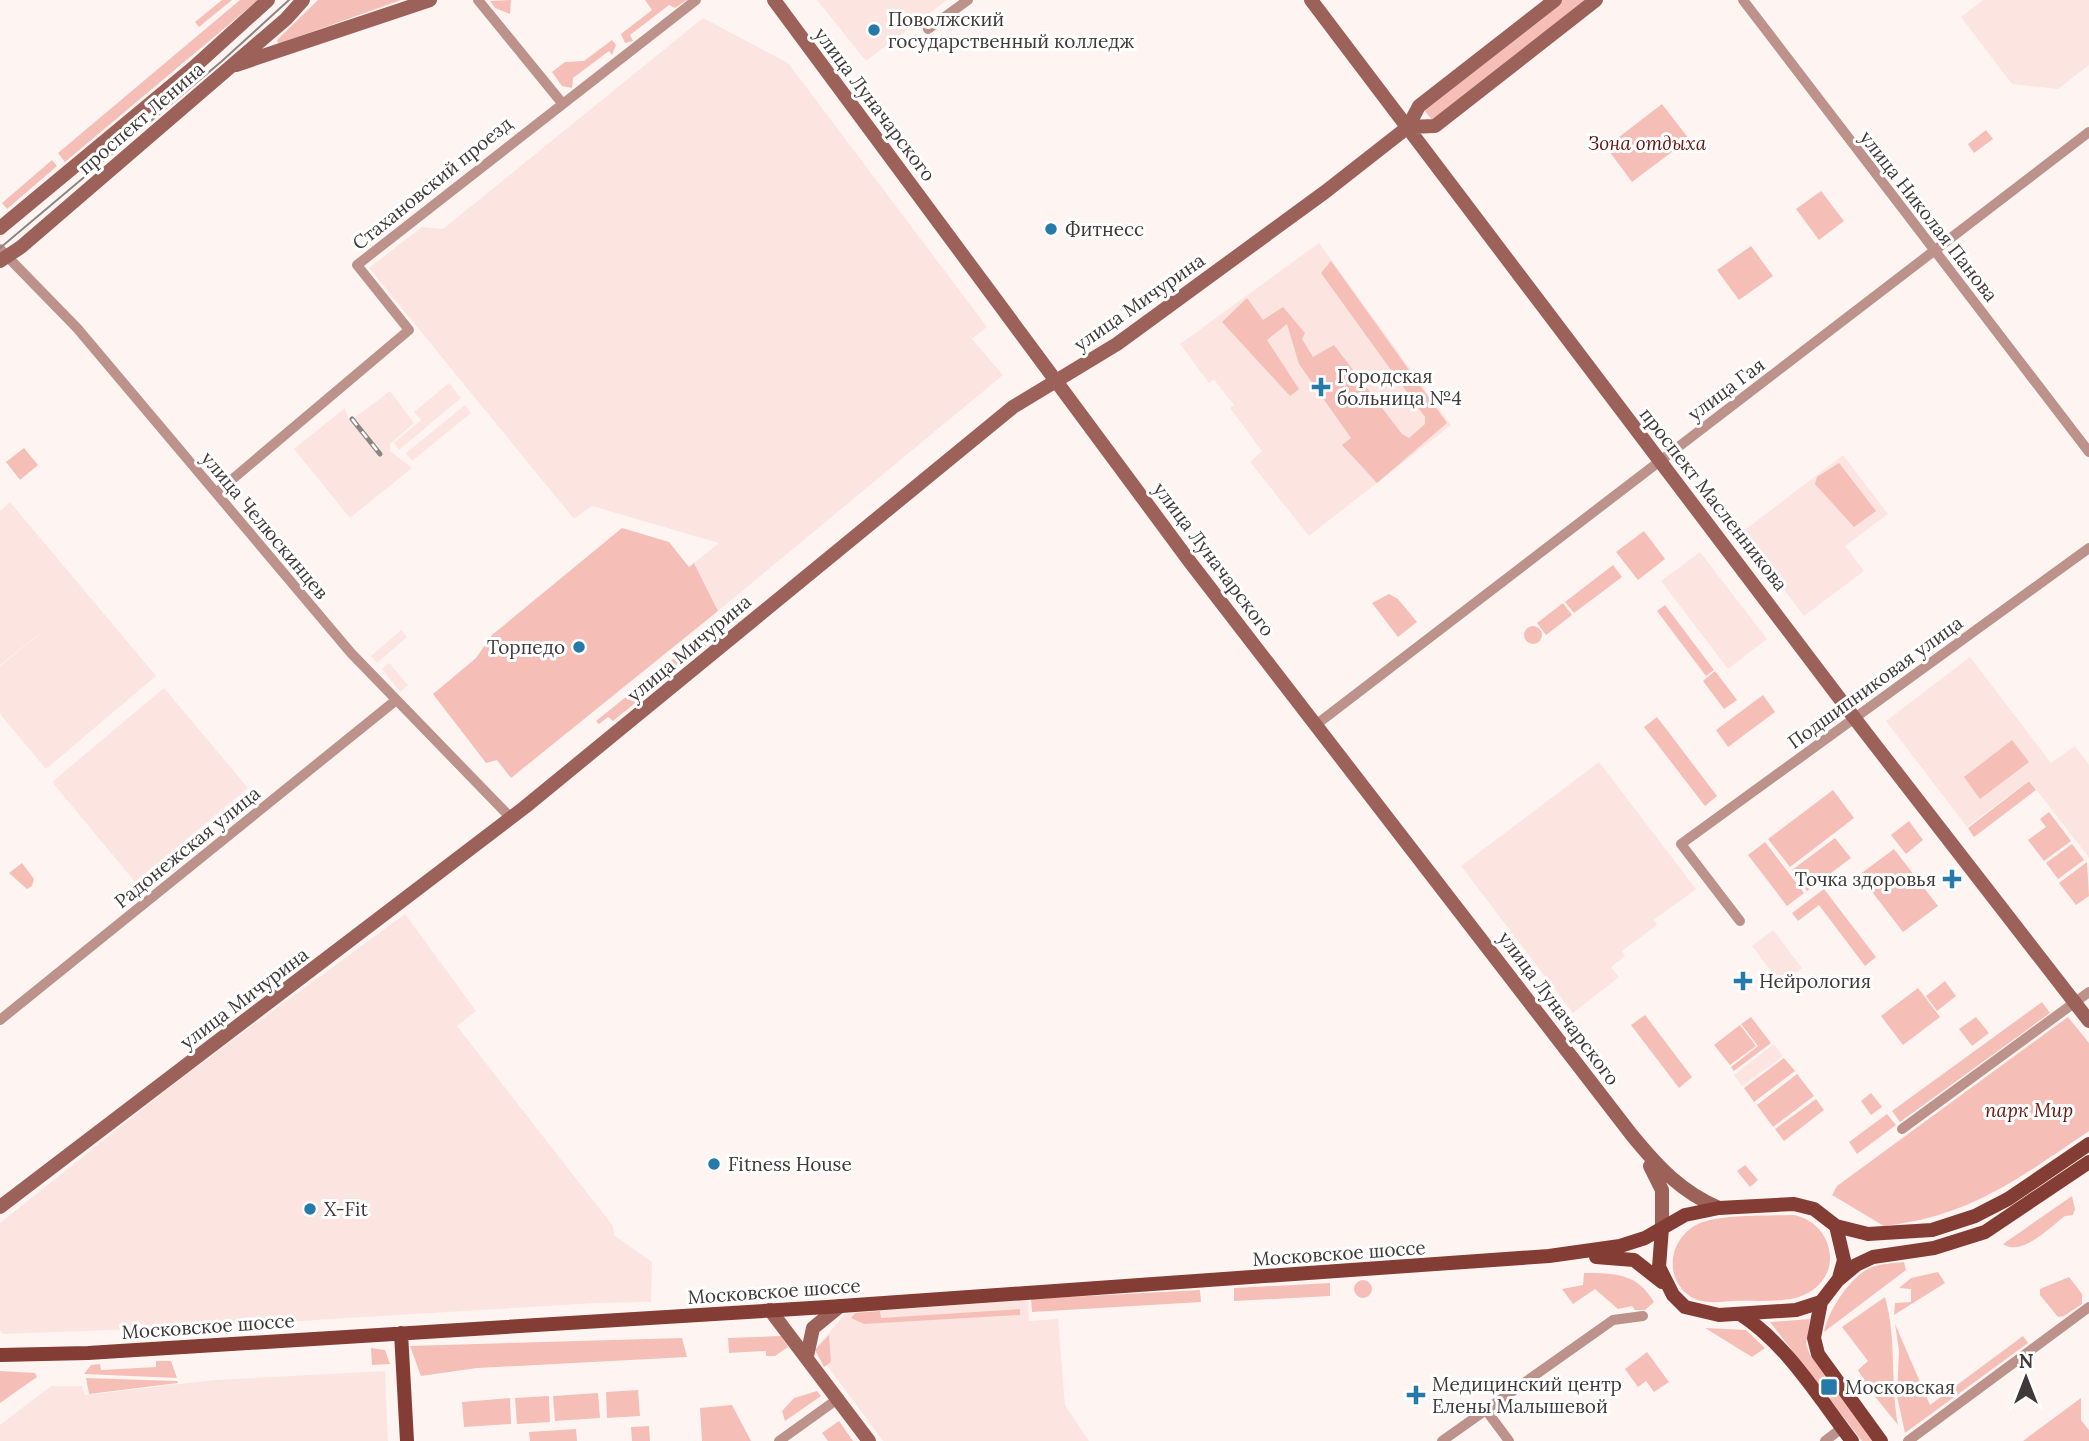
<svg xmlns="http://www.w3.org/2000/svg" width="2089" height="1441" viewBox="0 0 2089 1441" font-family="Lora,serif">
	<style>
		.built { fill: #fce4e0 }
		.green { fill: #f5bfb7 }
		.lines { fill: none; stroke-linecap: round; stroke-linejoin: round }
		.street { stroke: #bc928b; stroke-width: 10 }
		.secondary { stroke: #9c6158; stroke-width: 14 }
		.primary { stroke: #833d34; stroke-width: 14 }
		.tram { stroke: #8b8583; stroke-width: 2 }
		.rail-casing { stroke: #8b8583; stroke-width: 5 }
		.rail { stroke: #fff; stroke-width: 2.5; stroke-dasharray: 8; stroke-linecap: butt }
		.poi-dot { fill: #267aaa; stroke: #fff; stroke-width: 2.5 }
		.labels { text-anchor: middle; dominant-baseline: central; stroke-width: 6; stroke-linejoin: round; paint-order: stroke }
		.poi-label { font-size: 19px; fill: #3f3a39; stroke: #fff; text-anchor: start }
		.street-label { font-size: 19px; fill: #3f3a39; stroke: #fff }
		.park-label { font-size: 19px; font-style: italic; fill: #67140f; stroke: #fff }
	</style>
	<rect width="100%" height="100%" fill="#fef5f3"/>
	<path class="built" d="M817 0H947L866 61Z
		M1983 0H2089V65L2058 89 2012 84 1961 17Z
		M703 18 788 63 987 327 972 339 1003 375 718 611 694 563 719 543 592 506 574 519 369 268 422 227 443 229Z
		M1319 243 1451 425 1309 536 1250 462 1262 451 1230 408 1234 405 1214 380 1209 383 1180 344Z
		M449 383 461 398 399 450 394 443 421 420 414 412Z
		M390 391 414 423 390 444V451L412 468 350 518 294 449 345 408 348 418H354Z
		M465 405 471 413 412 461 406 453Z
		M1843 455 1888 514 1845 546 1864 571 1804 616 1741 533Z
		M10 502 156 676 46 769 0 714V666L65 614 0 665V511Z
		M1700 552 1767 639 1728 669 1661 581Z
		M401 630 407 637 377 663 371 656Z
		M1970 657 2051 763 2075 746 2089 765V858L2029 780 1967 827 1886 721Z
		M389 663 408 685 400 692 382 669Z
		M164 688 248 788 135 882 52 782Z
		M1599 762 1696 889 1654 920 1657 925 1622 951 1625 956 1611 967 1619 977 1573 1013 1461 866Z
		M405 914 476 1011 457 1026 613 1226 614 1235 652 1262 651 1302 595 1303 217 1326 3 1334 0 1330V1223L180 1079Z
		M1773 930 1802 968 1781 984 1752 946Z
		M1774 1044 1783 1056 1742 1086 1734 1075Z
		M1028 1300 1029 1321 1058 1319 1065 1405 1089 1441H883L815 1349 846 1313Z
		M385 1371 388 1441H0V1425L51 1386H82L85 1395 215 1380Z"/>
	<path class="green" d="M222 0H232L199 27 195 22Z
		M240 0H258L65 162 58 153Z
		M318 0H401L278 44 277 40Z
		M511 0 510 14 495 8 490 1Z
		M645 0H687L675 8 669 5 630 35 633 41 625 43 621 34 652 10Z
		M1562 0H1590L1432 120 1424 110Z
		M612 40 616 45 612 55 609 51 573 78 572 88 562 86 552 72 565 62 584 61Z
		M1662 104 1689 139 1632 182 1606 147Z
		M1986 130 1993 139 1974 153 1968 144Z
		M52 160 57 166 7 209 2 203Z
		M1821 191 1844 221 1819 240 1796 209Z
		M1751 246 1773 276 1739 300 1717 270Z
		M1331 261 1447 423 1377 483 1342 445 1351 438 1299 364 1287 324 1267 340 1299 389 1290 396 1222 322 1247 298 1263 320 1283 307 1305 333 1302 339 1313 357 1334 345 1402 434 1409 438 1425 424V417L1321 273Z
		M24 448 38 465 20 480 6 462Z
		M1839 463 1876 511 1854 527 1815 484 1817 477Z
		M622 528 669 542 689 567 694 563 718 611 511 778 497 760 486 763 433 694 476 658 492 635Z
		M1644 531 1665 559 1638 580 1616 552Z
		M1613 565 1622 577 1574 613 1565 602Z
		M1389 594 1398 599 1417 622 1398 637 1372 603Z
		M1563 603 1572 615 1546 635 1537 623Z
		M1665 605 1714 670 1706 676 1657 611Z
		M733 611 739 619 613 721 608 717 599 724 596 721Z
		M1524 635a9 9 0 1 1 18 0a9 9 0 1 1-18 0Z
		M1715 671 1737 700 1724 709 1703 681Z
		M1763 695 1775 712 1728 747 1716 730Z
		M1657 717 1717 796 1705 806 1644 727Z
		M2012 740 2029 762 1980 799 1964 777Z
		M2029 781 2036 790 1974 837 1968 828Z
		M1833 790 1854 818 1790 867 1768 839Z
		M2049 812 2071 841 2044 861 2028 840 2046 827 2040 819Z
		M1909 821 1923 840 1906 854 1891 835Z
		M1835 838 1851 858 1807 891 1792 870Z
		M1765 842 1804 893 1787 906 1748 855Z
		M2072 844 2084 860 2058 879 2046 863Z
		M1894 849 1938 906 1903 932 1859 875Z
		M2087 862 2089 896 2076 905 2059 883Z
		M22 863 34 879 32 886 27 889 9 873Z
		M1824 889 1876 957 1865 966 1819 905 1798 921 1792 913Z
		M1945 981 1956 996 1937 1011 1926 996Z
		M1918 988 1940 1017 1903 1045 1881 1016Z
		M2042 1002 2050 1013 1900 1122 1892 1111Z
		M1645 1015 1692 1077 1679 1088 1631 1025Z
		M1751 1017 1771 1043 1734 1071 1731 1067 1758 1046 1741 1024Z
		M1976 1017 1989 1033 1972 1046 1959 1029Z
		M2068 1017 2089 1043V1131C2019 1178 1972 1216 1884 1226L1832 1195 1837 1186Z
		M1740 1025 1756 1046 1730 1065 1714 1045Z
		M1784 1058 1795 1071 1754 1102 1744 1088Z
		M1797 1074 1814 1096 1773 1127 1757 1105Z
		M1871 1093 1882 1107 1871 1115 1861 1101Z
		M1816 1099 1824 1110 1784 1141 1775 1129Z
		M1887 1114 1896 1125 1857 1154 1849 1142Z
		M1745 1165 1758 1180 1750 1187 1737 1171Z
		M2072 1196 2075 1209 2073 1215 2065 1216C2050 1227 2022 1257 2003 1244Z
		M1794 1215C1832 1223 1845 1272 1808 1293 1788 1304 1756 1300 1734 1301 1719 1302 1699 1305 1687 1294 1663 1274 1671 1237 1698 1224 1720 1214 1769 1216 1794 1215Z
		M1904 1262 1906 1270 1824 1332C1828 1311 1851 1275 1872 1267 1881 1264 1894 1263 1904 1262Z
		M1938 1272 1945 1283 1894 1315 1895 1303 1911 1302V1289L1899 1288 1911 1278Z
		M1584 1273C1615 1273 1637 1273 1654 1302L1645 1310H1635L1632 1306 1618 1309 1595 1289 1573 1304 1562 1289 1583 1285Z
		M2069 1277 2082 1294V1304L2064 1316 2058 1317 2040 1295V1289Z
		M1354 1289a9 9 0 1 1 18 0a9 9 0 1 1-18 0Z
		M1330 1283V1296L1234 1301V1288Z
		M1200 1290 1201 1302 1032 1312 1031 1299Z
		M1885 1297C1897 1339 1890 1382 1898 1425L1869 1389 1858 1370 1868 1361 1842 1327Z
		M1020 1309V1315L864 1324 851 1318 855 1313 880 1311 881 1318Z
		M1810 1319 1806 1344 1810 1355 1874 1441H1862L1770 1322Z
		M1895 1324 1930 1405 2023 1336 2028 1343 1905 1433 1897 1396 1899 1350Z
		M1705 1328 1746 1330 1765 1348 1752 1357Z
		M829 1335 831 1362 824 1367 815 1350Z
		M781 1336 788 1347 775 1356H766V1351L729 1353 728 1338Z
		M682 1338 687 1357 477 1368 421 1376 410 1346Z
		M371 1348 385 1350 390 1364 372 1365Z
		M1647 1352 1669 1382 1654 1392 1646 1381 1638 1387 1625 1369Z
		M156 1361H171L177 1378 84 1374 91 1365 100 1364 101 1370 156 1367Z
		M0 1371 35 1373 37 1377 0 1403Z
		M86 1378 177 1381 178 1383 89 1394Z
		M638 1390 640 1416 607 1418 606 1392Z
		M817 1391 821 1396 785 1421 782 1411 794 1398Z
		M598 1393 600 1418 555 1421 553 1396Z
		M549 1396 550 1422 517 1424 515 1398Z
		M510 1398 511 1424 464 1427 462 1402Z
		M2081 1398V1420L2089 1430V1441H2023Z
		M732 1405 751 1441H702L700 1408Z
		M839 1421 853 1441H828L822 1433Z
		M649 1426 650 1441H632L631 1427Z
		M576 1429 577 1441H530L529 1432Z"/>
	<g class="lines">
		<path class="street" d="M478 0 562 103
			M1743 0 2089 452
			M928 29 968 0
			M0 249 77 328 351 653 510 817
			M216 493 409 330 357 265 696 0
			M1317 724 2089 132
			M1740 921 1681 844 2089 548
			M0 1020 395 701
			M1902 1129 2089 992
			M1486 1410 1509 1441
			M779 1441 839 1398
			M1442 1441 1613 1320 1643 1316
			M1825 1441 1842 1428
			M1908 1441 2089 1307"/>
		<path class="secondary" d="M774 0 1190 562 1631 1134C1657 1166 1681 1192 1719 1208
			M1311 0 1862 728 2089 1021
			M236 65 430 0
			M1408 127 1435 126 1596 0
			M0 228 193 68 268 0
			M0 261 21 247 286 19 303 0
			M1650 1166 1662 1190V1228
			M0 1207 525 807 1013 407 1117 344 1325 192 1408 127 1419 106 1555 0
			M770 1310 869 1441
			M807 1356 813 1328 840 1306"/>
		<path class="primary" d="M1836 1226 1844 1260 1839 1278
			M1662 1228 1659 1267 1673 1295 1685 1307 1719 1315 1796 1310 1821 1302 1838 1280 1856 1265 1873 1257 1934 1248 1985 1232 2089 1162
			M1596 1257 1634 1260 1662 1282
			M1821 1302 1814 1338 1818 1354 1881 1441
			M1740 1314C1786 1343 1819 1398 1852 1441
			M401 1333 407 1441
			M0 1355 88 1353 827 1307 1549 1256 1620 1246 1645 1238 1685 1215 1719 1208 1794 1204 1814 1209 1836 1226 1868 1234 1932 1230 1975 1216 2008 1199 2089 1144"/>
		<path class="tram" d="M0 248 222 61 289 0"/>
		<g class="rail-casing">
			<path id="rail" d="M352 419 380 454"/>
		</g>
		<use href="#rail" class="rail"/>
	</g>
	<g class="poi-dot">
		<circle cx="874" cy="30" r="7"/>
		<circle cx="1051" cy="229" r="7"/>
		<path d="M1317.5 376.5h7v7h7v7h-7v7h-7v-7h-7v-7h7z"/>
		<circle cx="579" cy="647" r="7"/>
		<path d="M1948.5 868.5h7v7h7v7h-7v7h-7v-7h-7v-7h7z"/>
		<path d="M1739.5 970.5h7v7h7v7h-7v7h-7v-7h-7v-7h7z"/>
		<circle cx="714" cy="1164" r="7"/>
		<circle cx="310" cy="1209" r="7"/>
		<rect x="1820" y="1378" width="18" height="18" rx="3.5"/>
		<path d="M1412.5 1384.5h7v7h7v7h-7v7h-7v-7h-7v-7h7z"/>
	</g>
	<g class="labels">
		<g class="poi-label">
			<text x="888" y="19">Поволжский<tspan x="888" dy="22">государственный колледж</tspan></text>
			<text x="1065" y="229">Фитнесс</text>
			<text x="1337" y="376">Городская<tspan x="1337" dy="22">больница №4</tspan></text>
			<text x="565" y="647" text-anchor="end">Торпедо</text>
			<text x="1936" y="879" text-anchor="end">Точка здоровья</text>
			<text x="1759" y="981">Нейрология</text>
			<text x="728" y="1164">Fitness House</text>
			<text x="324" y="1209">X-Fit</text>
			<text x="1432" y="1384">Медицинский центр<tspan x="1432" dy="22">Елены Малышевой</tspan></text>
			<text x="1845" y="1387">Московская</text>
		</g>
		<g class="street-label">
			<text transform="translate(875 104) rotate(53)">улица Луначарского</text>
			<text transform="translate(141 118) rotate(-41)">проспект Ленина</text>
			<text transform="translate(432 183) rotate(-39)">Стахановский проезд</text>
			<text transform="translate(1929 216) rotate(52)">улица Николая Панова</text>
			<text transform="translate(1139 302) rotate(-35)">улица Мичурина</text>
			<text transform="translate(1726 389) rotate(-37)">улица Гая</text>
			<text transform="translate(1714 499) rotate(52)">проспект Масленникова</text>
			<text transform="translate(265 525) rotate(50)">улица Челюскинцев</text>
			<text transform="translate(1214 559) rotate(53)">улица Луначарского</text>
			<text transform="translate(689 648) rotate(-40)">улица Мичурина</text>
			<text transform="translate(1875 682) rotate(-36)">Подшипниковая улица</text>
			<text transform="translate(187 847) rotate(-39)">Радонежская улица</text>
			<text transform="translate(244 998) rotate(-37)">улица Мичурина</text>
			<text transform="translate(1559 1008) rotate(53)">улица Луначарского</text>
			<text transform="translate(1339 1253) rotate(-4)">Московское шоссе</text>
			<text transform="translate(774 1291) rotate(-4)">Московское шоссе</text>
			<text transform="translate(208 1326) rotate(-4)">Московское шоссе</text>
		</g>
		<g class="park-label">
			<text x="1647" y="143">Зона отдыха</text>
			<text x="2029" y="1110">парк Мир</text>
		</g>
	</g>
	<g transform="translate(2026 1378)" stroke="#ffffff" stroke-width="5" paint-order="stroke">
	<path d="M0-5L12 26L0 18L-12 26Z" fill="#3f3a39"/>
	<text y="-10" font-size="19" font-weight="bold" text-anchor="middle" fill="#3f3a39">N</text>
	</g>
</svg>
